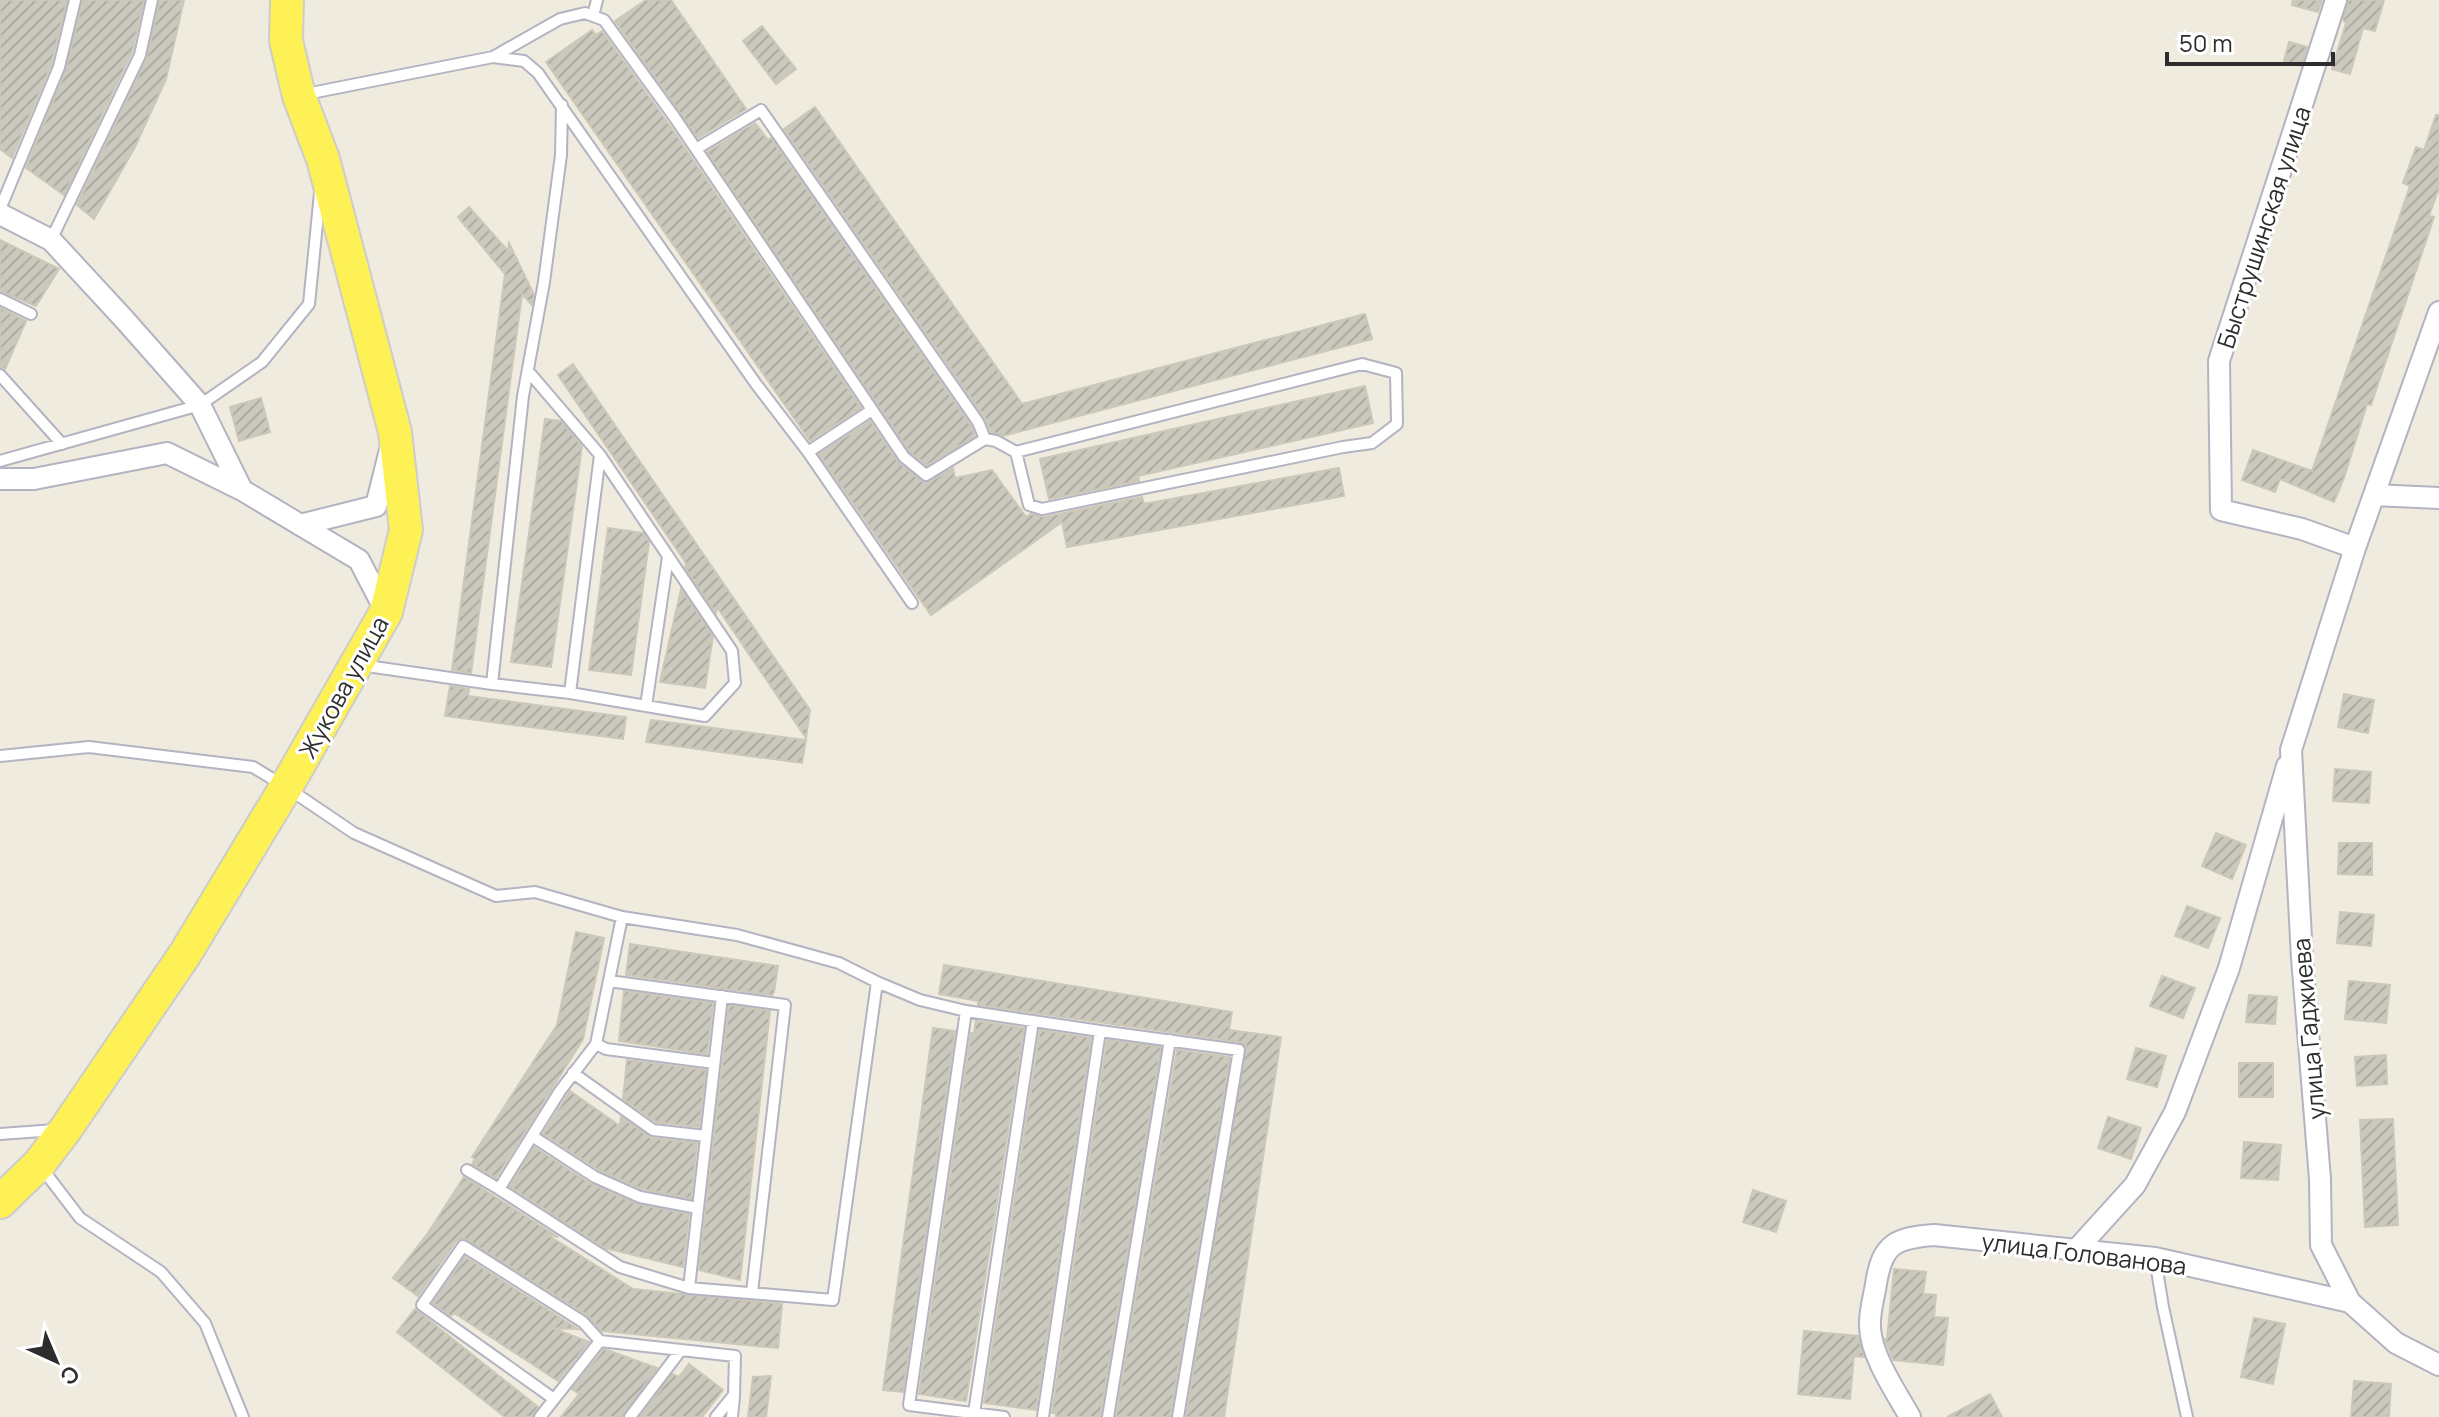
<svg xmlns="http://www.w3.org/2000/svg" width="2439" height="1417" viewBox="0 0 2439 1417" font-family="Manrope,sans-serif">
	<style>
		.building { fill: url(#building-hatch); stroke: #ccc8b8; stroke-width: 2 }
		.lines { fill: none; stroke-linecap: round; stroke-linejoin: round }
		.lane-casing { stroke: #b3b3c2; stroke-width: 14 }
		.street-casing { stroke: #b3b3c2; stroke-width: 24 }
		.primary-casing { stroke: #cdcdcd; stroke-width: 36 }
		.lane { stroke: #fff; stroke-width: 10 }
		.street { stroke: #fff; stroke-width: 20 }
		.primary { stroke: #fef156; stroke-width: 32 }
		.labels { text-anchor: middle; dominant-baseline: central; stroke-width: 6; stroke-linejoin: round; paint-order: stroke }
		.street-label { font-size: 24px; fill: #2d2d2d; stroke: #fff }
	</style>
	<defs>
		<pattern id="building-hatch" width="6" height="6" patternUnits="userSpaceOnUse" patternTransform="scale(2)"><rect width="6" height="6" fill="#cbc9bd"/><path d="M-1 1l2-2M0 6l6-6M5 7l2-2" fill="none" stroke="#afada3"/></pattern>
	</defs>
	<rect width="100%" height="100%" fill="#f0ebdf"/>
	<path class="building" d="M0 0H67L51 65 12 158 0 149Z
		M83 0H144L132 52 64 195 26 168 66 70Z
		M160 0H184L166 79 135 147 94 219 77 205 147 58Z
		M646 0H671L746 109 698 138 615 21Z
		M2293 0H2322L2318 12 2292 5Z
		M2349 0H2384L2375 31 2363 28 2350 74 2332 69 2346 23 2343 20Z
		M762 26 796 69 776 84 743 41Z
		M592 30 596 35 602 31 668 123 861 408 810 441 546 62Z
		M2289 42 2307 47 2301 66 2284 61Z
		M815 107 1022 404 1365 314 1372 339 1003 436 991 432 985 418 784 129Z
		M2436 115H2439V188L2429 216 2434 217 2371 405 2367 404 2344 478 2334 502 2280 479 2275 492 2242 480 2253 450 2312 471 2410 186 2403 183 2416 147 2424 150Z
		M755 123 768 140 771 138 971 426 975 436 927 465 910 452 707 152Z
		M469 207 508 251 509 243 534 295 532 305 522 294 471 673 452 670 505 274 458 217Z
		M0 240 59 269 36 306 0 291Z
		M0 308 26 321 5 369 0 367Z
		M573 364 810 710 806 738 717 607 716 613 685 568 686 563 558 375Z
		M1365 386 1373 423 1138 476 1139 481 1049 499 1040 459Z
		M261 398 270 432 239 441 230 407Z
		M545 419 561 421 582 446 551 667 511 662Z
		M870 421 898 462 921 481 929 482 953 468 955 478 992 470 1026 517 1031 514 1044 517 1142 497 1144 504 1339 468 1344 496 1067 547 1062 522 931 615 819 454Z
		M608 528 643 533 649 542 631 675 589 670Z
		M681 589 713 636 705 688 660 682Z
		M450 686 469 689 468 696 626 717 623 739 445 716Z
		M2344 694 2374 700 2368 733 2338 727Z
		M651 720 806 740 802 763 646 742Z
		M2335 769 2371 772 2369 803 2333 801Z
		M2216 833 2246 845 2232 879 2202 866Z
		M2339 843H2372V875L2338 874Z
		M2187 906 2220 918 2208 948 2175 936Z
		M2340 912 2374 915 2371 946 2337 943Z
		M576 932 604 938 583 1039 496 1178 472 1164 475 1159 472 1157 557 1025Z
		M630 944 778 966 774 992 772 995 626 975Z
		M944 965 1232 1012 1229 1030 1281 1037 1224 1417H1186L1246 1046 1240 1042 978 1005V1001L939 994Z
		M2162 976 2195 988 2183 1018 2150 1006Z
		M2349 981 2390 985 2386 1023 2345 1019Z
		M624 991 713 1003 707 1054 619 1041Z
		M2249 995 2277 997 2275 1024 2246 1022Z
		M729 1005 770 1011 740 1280 699 1270Z
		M976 1021 1024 1028 966 1401 919 1394 971 1033H974Z
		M933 1028 955 1031 903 1392 883 1390Z
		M1040 1030 1091 1038 1036 1410 984 1403Z
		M1107 1040 1161 1047 1100 1417H1056V1413H1052Z
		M2136 1048 2166 1056 2157 1087 2127 1079Z
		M1177 1050 1230 1057 1170 1417H1116Z
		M2386 1055 2387 1084 2357 1086 2355 1057Z
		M627 1060 706 1070 699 1127 656 1122 623 1099Z
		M2239 1063H2273V1097H2239Z
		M570 1091 620 1126 621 1117 651 1138 697 1143 691 1199 642 1189 599 1170 543 1134Z
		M2108 1117 2141 1128 2131 1159 2098 1148Z
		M2393 1119 2398 1225 2365 1227 2360 1120Z
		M2244 1142 2281 1145 2278 1180 2241 1178Z
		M534 1147 591 1184 637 1204 689 1214 683 1267 605 1248 510 1187Z
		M464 1177 558 1237 546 1234 633 1289 782 1304 778 1348 602 1331 587 1315 464 1238 456 1241 418 1296 393 1278 428 1233Z
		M1753 1190 1786 1201 1776 1232 1743 1222Z
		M465 1257 578 1329 552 1328 589 1342 558 1381 454 1313 451 1316 433 1303Z
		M1894 1269 1926 1272 1923 1294 1936 1295 1934 1317 1948 1318 1943 1365 1893 1360 1885 1339H1887Z
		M415 1309 538 1407 532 1417H505L397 1332Z
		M2254 1318 2285 1324 2273 1384 2241 1377Z
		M1804 1331 1858 1336 1864 1357 1854 1356 1850 1399 1798 1394Z
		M604 1349 657 1368 622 1417H561L579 1394 572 1389Z
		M689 1364 723 1390 702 1417H640L672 1374 679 1377Z
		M771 1376 766 1417H748L753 1377Z
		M2354 1381 2391 1384 2389 1417H2351Z
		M1990 1394 2002 1417H1947Z"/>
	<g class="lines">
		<g class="lane-casing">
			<path id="lane" d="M593 16 597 0
				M493 57 524 61 538 73 756 384 808 452 872 410
				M301 95 493 57 560 19 585 13 604 20 675 118 904 457 926 475 985 439 996 441 1016 452 1362 364 1396 373 1397 424 1372 443 1343 447 1042 509 1029 505 1016 452
				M696 149 761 110 978 422 985 439
				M0 209 59 67 75 0
				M51 240 140 55 152 0
				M0 299 31 314
				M0 375 62 444
				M808 452 912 603
				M0 461 200 405 262 362 309 304 320 193
				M360 665 492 684 523 396 544 282 561 155 562 105
				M492 684 570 693 600 455 528 371
				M570 693 705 716 735 683 732 651 600 455
				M646 706 668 557
				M0 756 89 747 253 767 286 787 354 833 496 896 535 892 622 917 737 935 839 963 877 982 833 1300 689 1288 620 1267 499 1189
				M609 981 785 1005 752 1292
				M877 982 920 1000 966 1011 1100 1031 1043 1417
				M966 1011 909 1405 1004 1417
				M1100 1031 1239 1050 1178 1417
				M596 1044 606 1049 714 1063
				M573 1073 653 1130 706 1136
				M0 1134 55 1130
				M532 1136 595 1177 640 1197 698 1208
				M41 1167 80 1218 161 1272 205 1323 243 1417
				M467 1170 499 1189 560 1091 596 1044 622 917
				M2155 1258 2163 1307 2187 1417
				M689 1288 722 996
				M554 1399 422 1305 463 1246 583 1322 600 1341
				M974 1413 1033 1021
				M540 1417 600 1341 735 1356 734 1395 716 1417
				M630 1417 681 1350
				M732 1417 734 1397
				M1108 1417 1170 1040"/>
		</g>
		<g class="street-casing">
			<path id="street" d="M2336 0 2219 361 2221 510 2302 529 2355 548
				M0 214 51 240 124 319 200 405 242 490
				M0 479H34L167 453 242 490 359 560 386 612
				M2374 495 2439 498
				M300 525 376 506 390 450
				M2077 1249 2135 1185 2175 1112 2229 968 2287 766
				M2350 1302 2321 1245 2320 1179 2302 958 2291 750 2355 548 2439 312
				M1910 1417C1896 1392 1871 1356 1870 1327 1869 1313 1874 1297 1876 1284 1882 1244 1895 1238 1934 1235L2155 1258 2350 1302 2396 1343 2439 1365"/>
		</g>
		<g class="primary-casing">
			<path id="primary" d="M0 1202 39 1164 65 1130 185 954 286 787 386 612 406 530 395 432 323 159 299 96 286 41 287 0"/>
		</g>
		<use href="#lane" class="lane"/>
		<use href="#street" class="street"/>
		<use href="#primary" class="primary"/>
	</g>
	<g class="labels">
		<g class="street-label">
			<text transform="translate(2263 227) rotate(-72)">Быструшинская улица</text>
			<text transform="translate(343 687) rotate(-61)">Жукова улица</text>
			<text transform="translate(2308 1029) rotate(-95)">улица Гаджиева</text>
			<text transform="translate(2084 1253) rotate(7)">улица Голованова</text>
		</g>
	</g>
	<g transform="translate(56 1361) rotate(136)" stroke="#ffffff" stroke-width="6" paint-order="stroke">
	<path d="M0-6L14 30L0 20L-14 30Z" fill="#2d2d2d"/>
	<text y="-12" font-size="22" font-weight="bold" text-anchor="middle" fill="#2d2d2d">С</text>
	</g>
	<path d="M2167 52v12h166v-12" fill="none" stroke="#2d2d2d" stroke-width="4"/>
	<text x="2179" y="52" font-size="24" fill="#2d2d2d" stroke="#ffffff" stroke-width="6" paint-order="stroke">50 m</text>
</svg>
